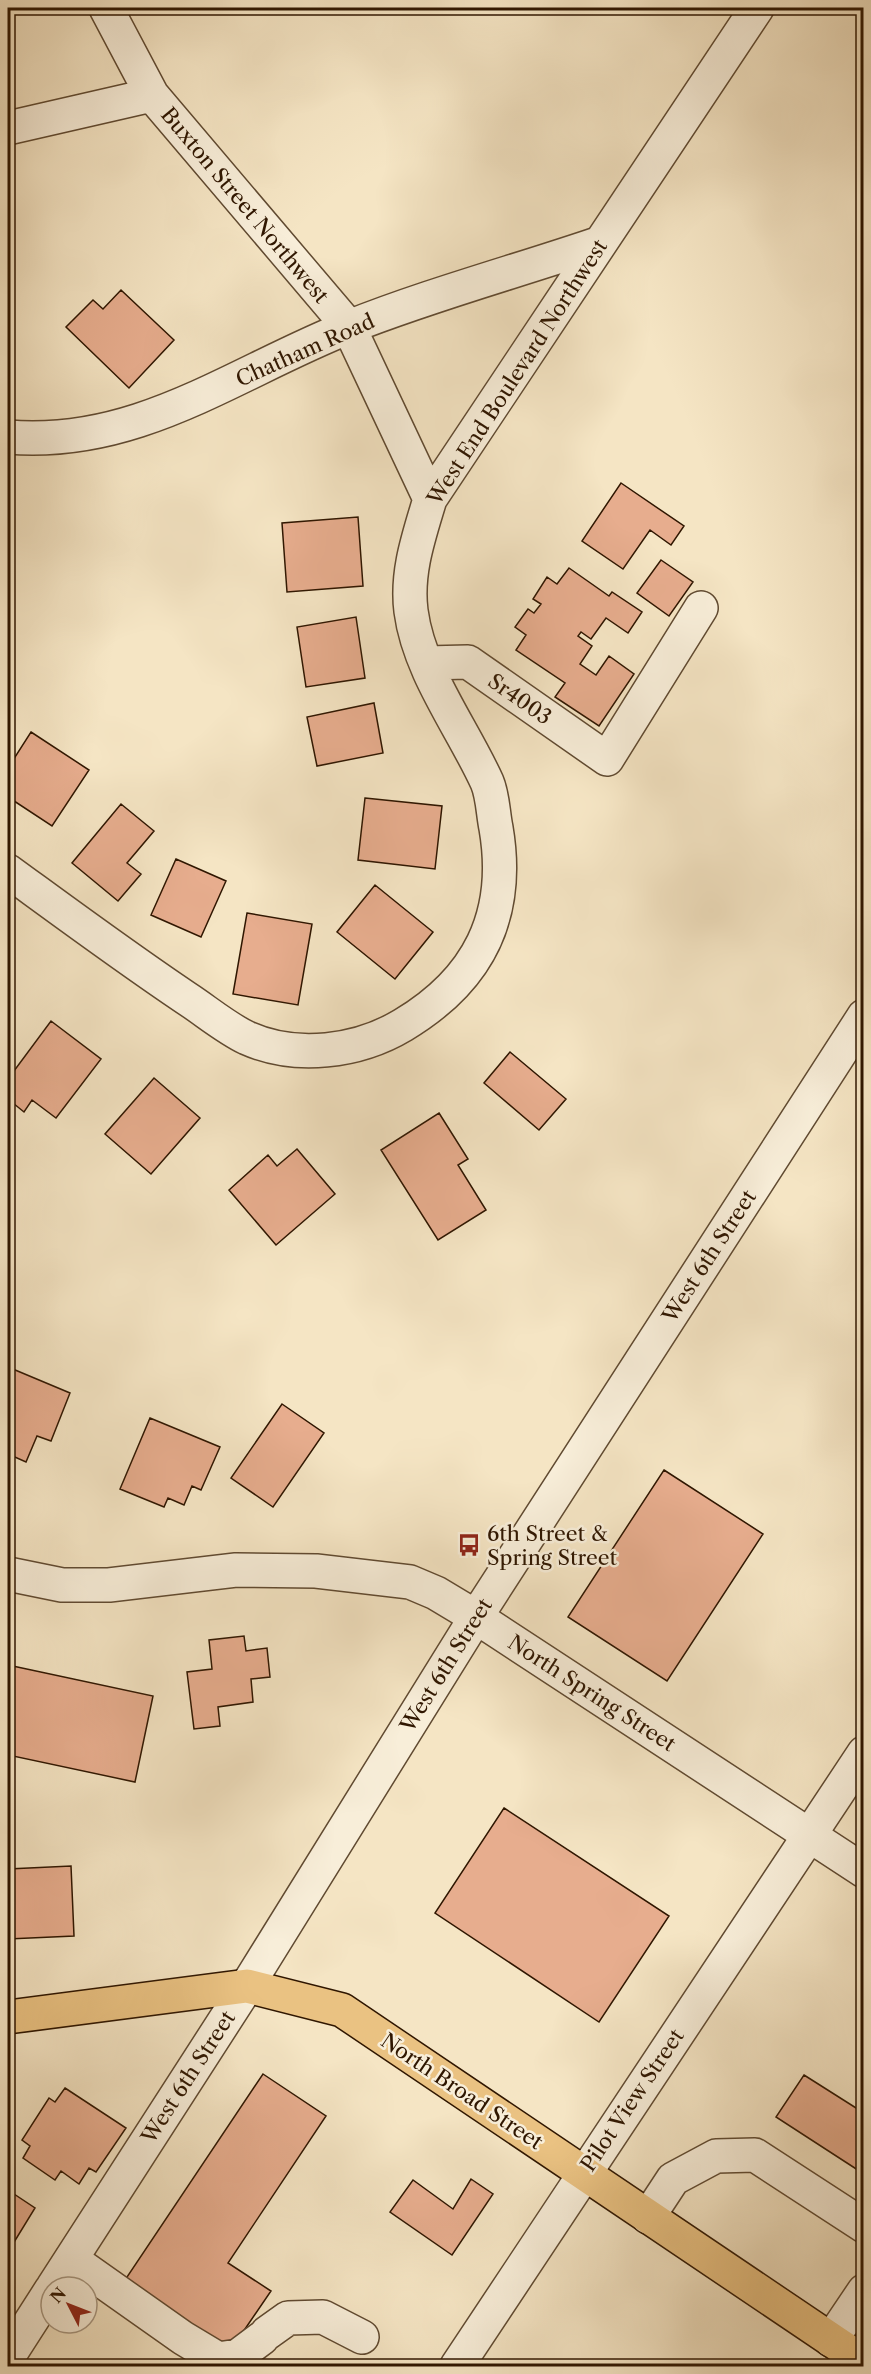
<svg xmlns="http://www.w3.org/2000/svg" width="871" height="2374" viewBox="0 0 871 2374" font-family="'Libre Caslon Text',serif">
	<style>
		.building { fill: #e7ad8e; stroke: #2f1600; stroke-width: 1.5 }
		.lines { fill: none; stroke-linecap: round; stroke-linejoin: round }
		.minor-casing { stroke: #604a31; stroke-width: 36 }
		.major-casing { stroke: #2f1600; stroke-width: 36 }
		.minor { stroke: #f8eed9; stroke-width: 33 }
		.major { stroke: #eac282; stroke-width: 33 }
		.labels { text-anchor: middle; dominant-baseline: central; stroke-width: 5; stroke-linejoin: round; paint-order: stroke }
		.street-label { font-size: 21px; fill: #2f1600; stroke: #f8eed9 }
		.poi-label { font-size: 21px; fill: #2f1600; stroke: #f8eed9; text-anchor: start }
	</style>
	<rect width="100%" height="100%" fill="#f5e5c4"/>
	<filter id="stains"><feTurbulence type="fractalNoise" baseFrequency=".00333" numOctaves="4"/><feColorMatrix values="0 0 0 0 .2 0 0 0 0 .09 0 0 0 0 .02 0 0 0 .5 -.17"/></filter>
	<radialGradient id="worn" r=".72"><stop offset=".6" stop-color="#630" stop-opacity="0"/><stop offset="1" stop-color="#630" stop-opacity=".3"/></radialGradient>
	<path class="building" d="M121 290 174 340 129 388 66 327 93 300 103 309Z
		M621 483 684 526 671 545 650 530 623 569 582 541Z
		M358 517 363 586 287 592 282 523Z
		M661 560 693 582 669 616 637 593Z
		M569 568 609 596 612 592 642 612 628 633 606 618 591 639 581 632 578 636 592 646 580 664 596 675 609 656 634 674 599 726 555 697 565 683 516 650 526 635 515 627 528 609 534 613 541 604 533 599 547 577 557 584Z
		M356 617 365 678 306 687 297 627Z
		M374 703 383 753 317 766 307 717Z
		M31 732 89 770 52 826 8 797V768Z
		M365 798 442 806 435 869 358 860Z
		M121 804 154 831 127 863 141 874 118 901 72 863Z
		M176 859 226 881 201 937 151 915Z
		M375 885 433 932 395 979 337 932Z
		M247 913 312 924 298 1005 233 994Z
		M51 1021 101 1059 56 1118 32 1100 24 1112 8 1099V1079Z
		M510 1052 566 1099 539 1130 484 1083Z
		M154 1078 200 1118 151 1174 105 1134Z
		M439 1113 468 1159 458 1165 486 1210 438 1240 381 1150Z
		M297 1149 335 1194 276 1245 229 1190 268 1155 277 1166Z
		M8 1367 70 1393 51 1441 37 1436 26 1462 8 1454Z
		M282 1404 324 1433 273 1507 231 1478Z
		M150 1418 220 1447 201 1490 192 1486 184 1505 168 1498 164 1507 120 1489Z
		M664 1470 763 1534 667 1681 568 1617Z
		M244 1636 246 1651 267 1648 270 1677 251 1679 253 1702 218 1707 220 1726 194 1729 187 1672 212 1669 209 1640Z
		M8 1665 153 1696 135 1782 8 1755Z
		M504 1808 669 1916 599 2022 435 1913Z
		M71 1866 74 1936 8 1939V1869Z
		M263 2074 326 2116 228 2263 271 2291 230 2351 125 2280Z
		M804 2075 864 2113V2174L776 2117Z
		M65 2088 126 2128 96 2172 89 2168 79 2184 61 2171 55 2180 23 2158 30 2146 22 2140 49 2098 55 2102Z
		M471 2179 493 2194 452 2255 390 2212 413 2180 453 2209Z
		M8 2190 35 2208 8 2252Z"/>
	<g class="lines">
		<g class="minor-casing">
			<path id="minor" d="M106 8 152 95 349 327 430 499
				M8 128 152 95
				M8 437C138 448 235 372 349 327 429 295 518 271 600 243
				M426 663 468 662 607 759 701 608
				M8 871C67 914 125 957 186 998 206 1011 226 1028 247 1038 296 1060 358 1052 403 1025 478 980 511 916 496 828 493 814 493 796 487 782 462 727 419 672 411 611 406 572 419 536 430 499L757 8
				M8 1574 62 1585H109L236 1570 316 1571 410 1582 436 1593 476 1617 864 1871
				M648 2217 673 2179 716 2156 755 2155 864 2226
				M71 2259 183 2338 218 2359 238 2356 262 2338
				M53 2287 247 1986 476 1617 864 1016
				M267 2333 288 2318 323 2317 362 2337
				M831 2340 864 2291
				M8 2357 51 2290
				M457 2366 864 1753"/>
		</g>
		<g class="major-casing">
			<path id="major" d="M8 2017 247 1986 342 2010 864 2362"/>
		</g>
		<use href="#minor" class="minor"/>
		<use href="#major" class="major"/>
	</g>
	<defs>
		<g id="bus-bare" transform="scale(1.8)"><path d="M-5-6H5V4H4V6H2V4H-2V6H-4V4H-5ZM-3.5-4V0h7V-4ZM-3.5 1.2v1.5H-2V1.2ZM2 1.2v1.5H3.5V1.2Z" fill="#8f2418" stroke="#f8eed9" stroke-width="2.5" paint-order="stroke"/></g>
	</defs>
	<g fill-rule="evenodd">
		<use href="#bus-bare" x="469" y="1545"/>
	</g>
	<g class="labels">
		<g class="street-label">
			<text transform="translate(245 205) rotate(50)">Buxton Street Northwest</text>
			<text transform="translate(305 350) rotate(-24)">Chatham Road</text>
			<text transform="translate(517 372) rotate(-57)">West End Boulevard Northwest</text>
			<text transform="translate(520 699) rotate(35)">Sr4003</text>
			<text transform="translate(709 1256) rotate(-57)">West 6th Street</text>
			<text transform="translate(446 1665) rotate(-58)">West 6th Street</text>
			<text transform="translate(592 1693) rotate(33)">North Spring Street</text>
			<text transform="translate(188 2077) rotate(-57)">West 6th Street</text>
			<text transform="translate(462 2091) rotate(34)">North Broad Street</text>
			<text transform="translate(632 2100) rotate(-56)">Pilot View Street</text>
		</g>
		<g class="poi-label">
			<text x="487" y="1533">6th Street &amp;<tspan x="487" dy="24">Spring Street</tspan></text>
		</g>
	</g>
	<rect width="871" height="2374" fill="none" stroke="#f5e5c4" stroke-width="30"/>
	<rect x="9" y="9" width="853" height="2356" fill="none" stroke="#2f1600" stroke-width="3"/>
	<rect x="15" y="15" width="841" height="2344" fill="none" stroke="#2f1600" stroke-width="1.5"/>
	<g transform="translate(69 2305) rotate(312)"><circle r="28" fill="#f8eed9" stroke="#a89882" stroke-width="1.5"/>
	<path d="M0-4.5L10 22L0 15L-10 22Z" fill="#8f2418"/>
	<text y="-9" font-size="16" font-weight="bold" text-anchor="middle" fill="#2f1600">N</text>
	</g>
	<rect width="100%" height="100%" filter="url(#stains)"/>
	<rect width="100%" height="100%" fill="url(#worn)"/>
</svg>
